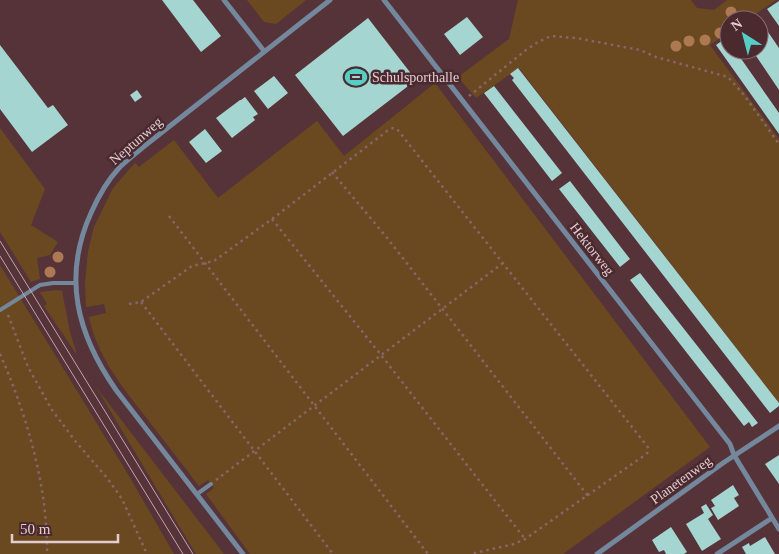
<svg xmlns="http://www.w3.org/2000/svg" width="779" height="554" viewBox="0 0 779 554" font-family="Georgia,serif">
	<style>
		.green { fill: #6b4920 }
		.building { fill: #a5d5d0 }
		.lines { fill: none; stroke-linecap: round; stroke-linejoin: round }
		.path { stroke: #84666b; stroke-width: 2.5; stroke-dasharray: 2.5 4; stroke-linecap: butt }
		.lane { stroke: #73889c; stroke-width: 4 }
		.street { stroke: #73889c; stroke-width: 5 }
		.tram { stroke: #bfa5a9; stroke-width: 1 }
		.tree { fill: #ac7953 }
		.labels { text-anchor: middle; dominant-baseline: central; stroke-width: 5; stroke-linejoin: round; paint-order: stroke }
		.poi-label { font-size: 14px; fill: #e3cdd0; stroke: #4a292f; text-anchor: start }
		.street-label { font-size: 14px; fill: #e3cdd0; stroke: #4a292f }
	</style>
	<rect width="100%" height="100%" fill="#563339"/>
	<path class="green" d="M247 0H306L276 24 264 22Z
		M518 0H691L697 8 714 10 727 0H776L747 20H729V32L710 45 779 139V403L519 68 476 98 458 77 509 39Z
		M435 83 710 447 563 554H250L206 494 214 488 208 480 199 486C181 463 163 439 145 416 121 385 97 356 89 317L106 313 104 304 86 307 85 284 88 251 94 227 113 188 135 163 139 167 174 140 218 198 317 121 344 156Z
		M0 128 45 189 31 225 58 242 50 255 37 258 40 279 31 282 0 232Z
		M0 265 129 476 174 554H0Z
		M57 290 62 291 70 332 77 355 44 306 47 304 40 292Z
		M96 387 224 554H196Z"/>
	<path class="building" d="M162 0H193L221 36 201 52Z
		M779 1V26L767 9Z
		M757 16 779 48V90L752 50H759V20H752Z
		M467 17 483 37 460 55 444 34Z
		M368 18 416 80 343 136 295 75Z
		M726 38 729 42V50H735L779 113V134L716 45Z
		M0 45 48 108 53 105 68 125 32 152 0 109Z
		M518 68 779 403V406L770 413 512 80 514 78 510 74Z
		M274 76 288 93 268 109 254 91Z
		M494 86 562 173 552 181 484 93Z
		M137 90 142 97 135 102 130 95Z
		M245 97 258 114 253 117 255 120 232 138 216 118 240 100H241Z
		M205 129 222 151 206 163 189 142Z
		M570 181 630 259 620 267 559 189Z
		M640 273 758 423 752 427 749 422 744 426 630 280Z
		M779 455V484L765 464Z
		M733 485 739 495 734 498 739 506 718 520 711 508 715 506 711 500Z
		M706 504 713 515 708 519 721 539 702 551 686 524 704 513 701 507Z
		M671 527 687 552 684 554H666L664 550 659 552 652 540Z
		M765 537 775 554H746L742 547 749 543 750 546Z"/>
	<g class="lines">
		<path class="path" d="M469 96 526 50 538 42 551 36 576 38 640 50 656 57 728 77 744 95 779 144
			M332 172 388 239 588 496
			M169 216 428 554
			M272 219 381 355 525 539
			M141 302 333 554
			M129 304 141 302 192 266 214 261 272 219 387 131 393 128 397 129 647 446C649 449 649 452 645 455L525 539 514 544 470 554
			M8 315 28 367 52 410 76 442 108 479 122 499 147 554
			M0 354C27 415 48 488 47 554
			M216 480 503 263"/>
		<path class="lane" d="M0 310 40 285 53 283H75
			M197 494 211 484"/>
		<path class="street" d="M224 0 264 51
			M384 0 730 444 734 455 779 529
			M243 554 116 390C77 334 62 277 91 213 98 197 107 181 119 168 126 161 135 154 142 148L330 0
			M597 554 723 463 779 426
			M717 554 772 518"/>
		<path class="tram" d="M0 241 193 554
			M0 256 183 554"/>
	</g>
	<g class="tree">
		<circle cx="731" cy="12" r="5.5"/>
		<circle cx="720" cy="33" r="5.5"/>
		<circle cx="705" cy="40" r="5.5"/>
		<circle cx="689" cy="41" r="5.5"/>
		<circle cx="676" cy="46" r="5.5"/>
		<circle cx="58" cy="257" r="5.5"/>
		<circle cx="50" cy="272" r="5.5"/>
	</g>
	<defs>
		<g id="stadium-bare" transform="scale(1.725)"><path d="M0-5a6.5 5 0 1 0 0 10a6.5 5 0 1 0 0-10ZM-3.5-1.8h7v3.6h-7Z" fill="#55cec5" stroke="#4a292f" stroke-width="2.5" paint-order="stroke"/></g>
	</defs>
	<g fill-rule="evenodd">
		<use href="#stadium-bare" x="356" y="77"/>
	</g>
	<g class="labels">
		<g class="poi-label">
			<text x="372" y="77">Schulsporthalle</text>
		</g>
		<g class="street-label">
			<text transform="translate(136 141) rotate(-41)">Neptunweg</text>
			<text transform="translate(592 249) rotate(52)">Hektorweg</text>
			<text transform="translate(681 480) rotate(-36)">Planetenweg</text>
		</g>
	</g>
	<g transform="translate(744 35) rotate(324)"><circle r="24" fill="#4a292f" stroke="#876b6f"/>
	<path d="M0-4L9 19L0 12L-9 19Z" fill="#55cec5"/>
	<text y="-8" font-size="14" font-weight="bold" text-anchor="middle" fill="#e3cdd0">N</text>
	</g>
	<path d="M12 534v8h106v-8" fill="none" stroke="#e3cdd0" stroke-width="2.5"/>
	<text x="20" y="534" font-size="15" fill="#e3cdd0" stroke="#4a292f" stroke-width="4" paint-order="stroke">50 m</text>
</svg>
